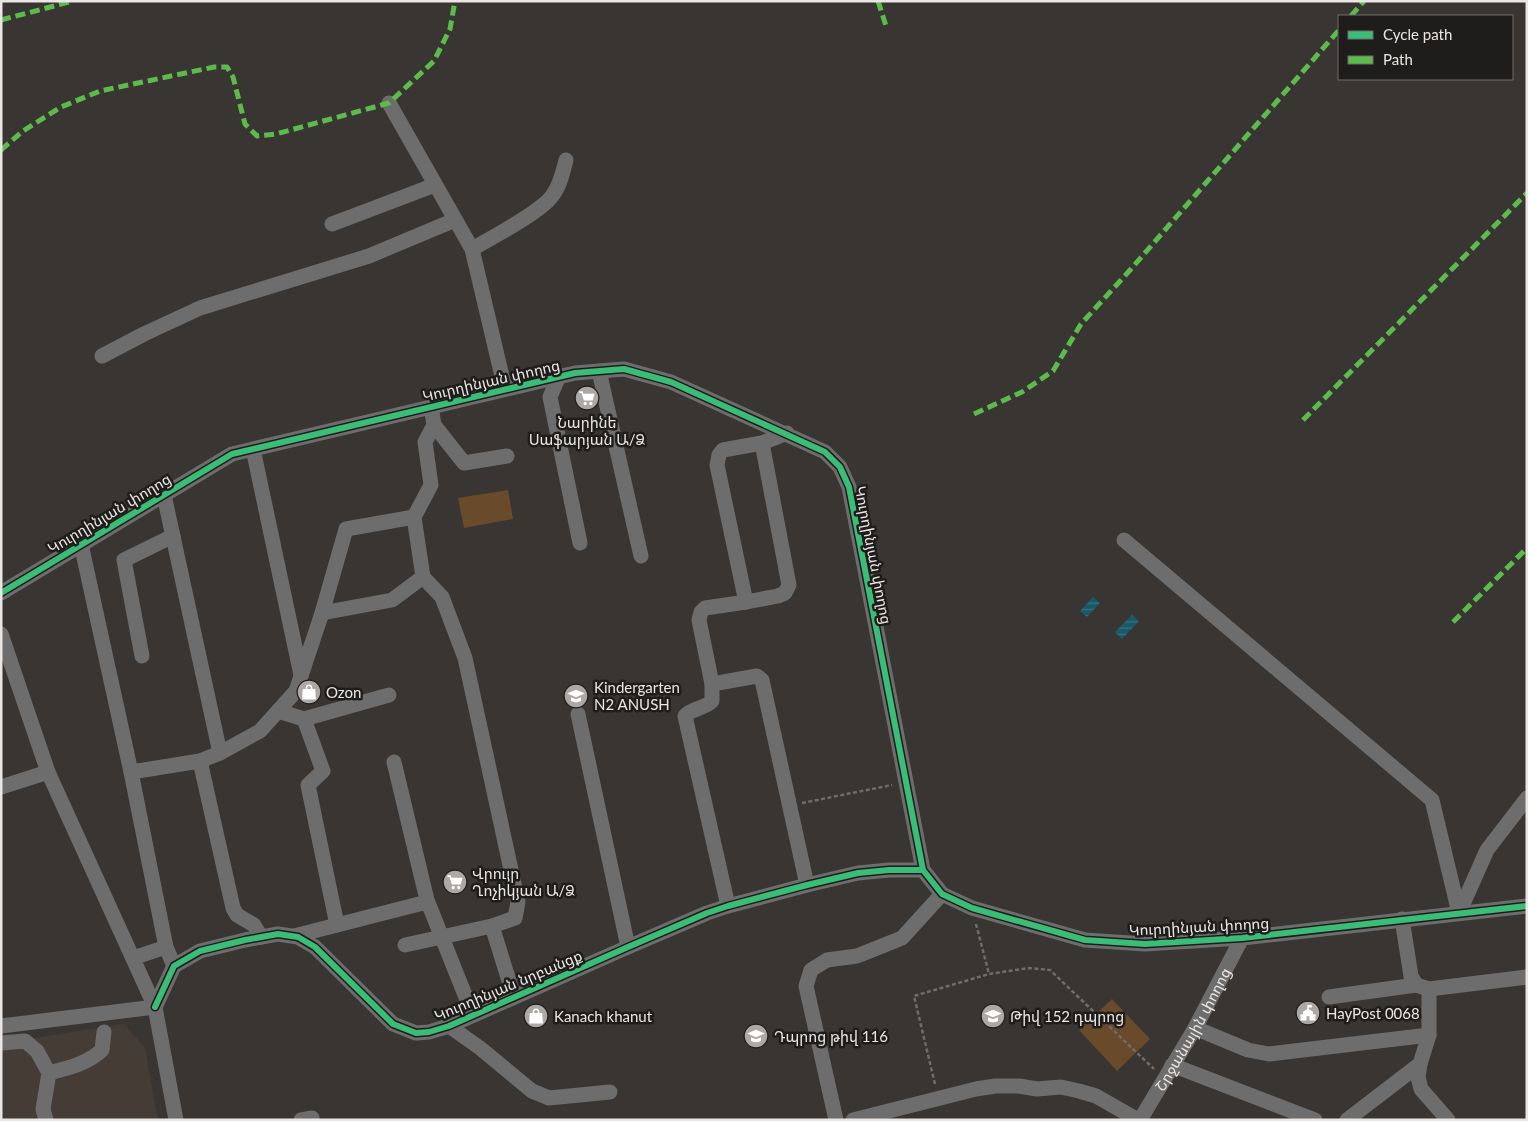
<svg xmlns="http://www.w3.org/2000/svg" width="1528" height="1121" viewBox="0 0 1528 1121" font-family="Lato,'Noto Sans Armenian',sans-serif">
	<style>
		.built { fill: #453c35 }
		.green { fill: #694b2c }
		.water { fill: url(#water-rules) }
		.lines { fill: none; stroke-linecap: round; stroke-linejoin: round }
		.path { stroke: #6e6d6c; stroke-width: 2.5; stroke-dasharray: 4 2.5; stroke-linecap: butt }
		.minor { stroke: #6e6d6d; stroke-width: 15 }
		.quiet { stroke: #5cbc4b; stroke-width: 5; stroke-dasharray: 10 5; stroke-linecap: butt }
		.cycleway-casing { stroke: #1f1d1b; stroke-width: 9 }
		.cycleway { stroke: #3abd76; stroke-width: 6 }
		.labels { text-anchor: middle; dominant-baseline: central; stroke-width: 5; stroke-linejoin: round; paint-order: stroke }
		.street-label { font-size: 15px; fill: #eae6e3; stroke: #1f1d1b }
		.poi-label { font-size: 15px; fill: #eae6e3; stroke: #1f1d1b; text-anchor: start }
	</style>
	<defs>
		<pattern id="water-rules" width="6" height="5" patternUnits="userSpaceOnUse" patternTransform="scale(1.25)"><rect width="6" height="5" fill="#175a69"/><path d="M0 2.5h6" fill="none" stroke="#39727e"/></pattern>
	</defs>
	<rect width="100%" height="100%" fill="#383532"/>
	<path class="built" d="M124 1024 145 1048 158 1120H1V1043Z"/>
	<path class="green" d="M508 490 513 519 464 528 458 498Z
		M1112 999 1150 1039 1117 1071 1079 1030Z"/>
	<path class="water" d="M1093 597 1100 603 1087 617 1080 611Z
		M1132 615 1139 621 1122 639 1115 632Z"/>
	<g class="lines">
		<path class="path" d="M802 803 892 785
			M976 924 989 974 1029 968 1050 970 1154 1069
			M935 1084 914 996 989 974"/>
		<g class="minor">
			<path d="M389 103 472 249 505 389"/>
			<path d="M332 224 435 185"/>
			<path d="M472 249C491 238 541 212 552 196 560 186 563 172 566 160"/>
			<path d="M102 356 144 334 200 308 369 256 455 220"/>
			<path d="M599 371 641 556"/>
			<path d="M559 376 550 397 580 543"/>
			<path d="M434 425 464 463 507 456"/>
			<path d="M253 449 301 675"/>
			<path d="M164 495 220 753"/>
			<path d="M1124 540 1432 800 1459 913"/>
			<path d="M81 544 131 772 166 947 174 966"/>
			<path d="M423 577 442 597 465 658 518 902 515 918 492 926 514 997"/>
			<path d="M1 593 232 454 575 373 624 369 671 382 825 452 840 467 849 487 923 870 942 894 972 908 1085 940 1145 944 1242 938 1527 906"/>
			<path d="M746 602 778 596 785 593 789 585 762 443"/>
			<path d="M322 613 392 600 423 577 414 517 431 485 425 442 434 425 431 406"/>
			<path d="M1 634 48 772 155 1007 176 1120"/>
			<path d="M142 656 124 560 173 536"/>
			<path d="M712 684 757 676 762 680 807 885"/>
			<path d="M278 711 304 719 389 695"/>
			<path d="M578 714 628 947"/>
			<path d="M304 719 323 771 308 785 337 925"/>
			<path d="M200 761 233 908 237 915 254 925 261 937"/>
			<path d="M394 762 427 900 473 1015"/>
			<path d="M131 772 200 761 220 753 260 731 296 691 322 613 346 529 414 517"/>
			<path d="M1 787 48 772"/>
			<path d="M728 906 685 716C692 708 704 709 712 701V684L699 620 701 612 705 608 746 602 717 465 719 455 723 450 762 443 787 433"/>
			<path d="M1459 913 1487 850 1527 798"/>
			<path d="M1402 919 1411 976 1416 985 1429 989V1035L1420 1064 1418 1077 1421 1089 1448 1120"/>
			<path d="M294 936 427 902"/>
			<path d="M405 945 492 926"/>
			<path d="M133 958 166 947"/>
			<path d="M1429 989 1527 977"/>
			<path d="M1329 997 1416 985"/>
			<path d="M155 1007 174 966 200 951 245 940 278 934 298 937 315 947 393 1024 416 1033 429 1032 449 1026 628 947 707 913 728 906 807 885 858 873 889 870H923"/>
			<path d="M1 1026 155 1007"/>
			<path d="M449 1026 480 1048 532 1091 549 1098 610 1092"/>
			<path d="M1195 1028 1248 1050 1269 1054 1429 1035"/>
			<path d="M1 1043 25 1041 37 1051 49 1073 43 1109 46 1120"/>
			<path d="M1172 1065 1315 1120"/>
			<path d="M49 1073C68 1068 87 1064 102 1050L104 1032"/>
			<path d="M301 1120 312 1118"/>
			<path d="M836 1120 806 986 811 970 827 960 857 956 902 938 942 894"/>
			<path d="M853 1120 976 1089 995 1086H1019L1037 1089 1061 1087 1079 1091 1096 1096 1138 1120"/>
			<path id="s1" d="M1140 1120 1195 1028 1242 938"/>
			<path d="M1347 1120 1420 1064"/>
		</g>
		<path class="quiet" d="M878 1 886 26
			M1351 16 1364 1
			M1 20 73 1
			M1 150 23 131 61 107 100 91 214 67H227L233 77 245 124 257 136 276 134 389 103 434 61 450 29 455 1
			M974 414 1022 392 1053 371 1081 324 1131 269 1339 30
			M1303 420 1527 193
			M1453 622 1527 548"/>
		<g class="cycleway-casing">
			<path id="cycleway" d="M1 593 232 454 575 373 624 369 671 382 825 452 840 467 849 487 923 870 942 894 972 908 1085 940 1145 944 1242 938 1527 906
				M155 1007 174 966 200 951 245 940 278 934 298 937 315 947 393 1024 416 1033 429 1032 449 1026 628 947 707 913 728 906 807 885 858 873 889 870H923"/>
		</g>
		<use href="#cycleway" class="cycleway"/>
	</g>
	<defs>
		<g id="supermarket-disc" transform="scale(1.25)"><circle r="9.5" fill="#aca8a5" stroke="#1f1d1b"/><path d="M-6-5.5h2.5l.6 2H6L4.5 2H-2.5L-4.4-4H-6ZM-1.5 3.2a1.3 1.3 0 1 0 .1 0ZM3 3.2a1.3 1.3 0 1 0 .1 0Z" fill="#fff"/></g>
		<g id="shop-disc" transform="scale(1.25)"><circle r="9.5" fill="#aca8a5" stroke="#1f1d1b"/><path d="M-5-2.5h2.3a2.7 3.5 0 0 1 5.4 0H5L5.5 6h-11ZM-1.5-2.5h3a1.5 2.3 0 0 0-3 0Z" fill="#fff"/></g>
		<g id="school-disc" transform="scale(1.25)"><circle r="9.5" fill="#aca8a5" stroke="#1f1d1b"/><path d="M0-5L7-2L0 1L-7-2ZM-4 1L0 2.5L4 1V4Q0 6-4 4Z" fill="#fff"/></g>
		<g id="civic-disc" transform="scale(1.25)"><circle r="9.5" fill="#aca8a5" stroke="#1f1d1b"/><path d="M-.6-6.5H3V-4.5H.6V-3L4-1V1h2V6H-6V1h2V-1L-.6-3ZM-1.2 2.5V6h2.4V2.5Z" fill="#fff"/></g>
	</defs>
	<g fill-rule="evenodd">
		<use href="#supermarket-disc" x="587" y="398"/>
		<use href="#shop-disc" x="309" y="692"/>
		<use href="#school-disc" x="576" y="696"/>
		<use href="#supermarket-disc" x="455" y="882"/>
		<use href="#civic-disc" x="1308" y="1013"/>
		<use href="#shop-disc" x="536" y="1016"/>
		<use href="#school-disc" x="993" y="1016"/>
		<use href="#school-disc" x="756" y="1036"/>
	</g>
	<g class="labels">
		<g class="street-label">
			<text transform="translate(491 380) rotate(-13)">Կուրղինյան փողոց</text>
			<text transform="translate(109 513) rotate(-31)">Կուրղինյան փողոց</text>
			<text transform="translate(874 555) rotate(79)">Կուրղինյան փողոց</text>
			<text transform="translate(1199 926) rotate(-3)">Կուրղինյան փողոց</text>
			<text transform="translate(508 985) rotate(-23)">Կուրղինյան նրբանցք</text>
			<text stroke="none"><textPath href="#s1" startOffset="105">Շրջանային փողոց</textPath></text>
		</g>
		<g class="poi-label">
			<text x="587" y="422" text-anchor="middle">Նարինե<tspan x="587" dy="17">Սաֆարյան Ա/Ձ</tspan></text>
			<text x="594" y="687">Kindergarten<tspan x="594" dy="17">N2 ANUSH</tspan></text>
			<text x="326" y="692">Ozon</text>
			<text x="472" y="873">Վրույր<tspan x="472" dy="17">Ղոչիկյան Ա/Ձ</tspan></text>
			<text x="1326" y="1013">HayPost 0068</text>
			<text x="554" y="1016">Kanach khanut</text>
			<text x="1010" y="1016">Թիվ 152 դպրոց</text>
			<text x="774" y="1036">Դպրոց թիվ 116</text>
		</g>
	</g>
	<rect width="1528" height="1121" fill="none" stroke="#eae6e3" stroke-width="5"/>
	<rect x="1338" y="15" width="175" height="65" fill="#1f1d1b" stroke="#706d6b"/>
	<rect x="1348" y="31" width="25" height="8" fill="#3abd76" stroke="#706d6b"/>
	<text x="1383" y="40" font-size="15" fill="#eae6e3">Cycle path</text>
	<rect x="1348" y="56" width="25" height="8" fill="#5cbc4b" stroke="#706d6b"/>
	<text x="1383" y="65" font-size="15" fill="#eae6e3">Path</text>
</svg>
